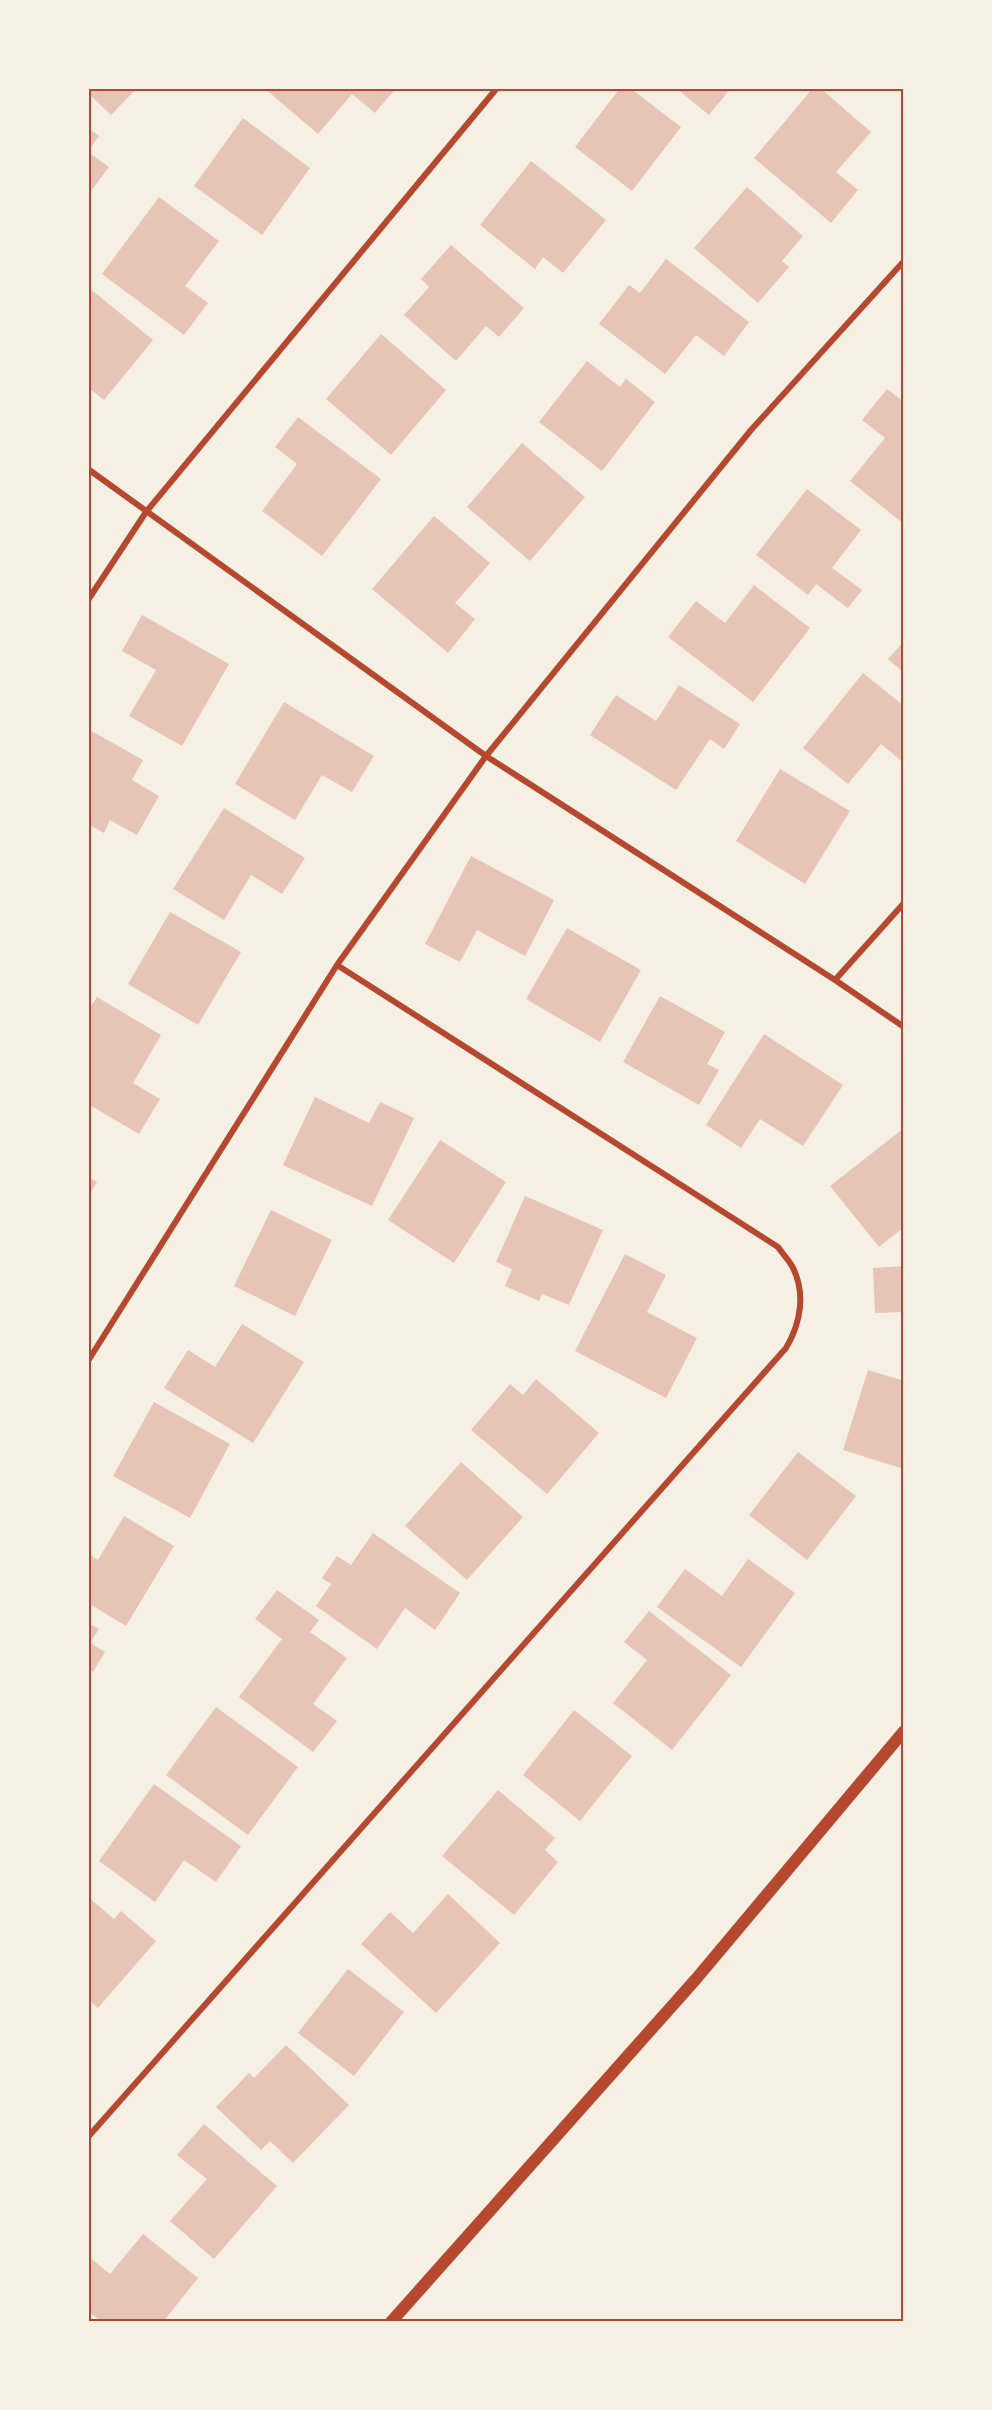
<svg xmlns="http://www.w3.org/2000/svg" width="992" height="2410" viewBox="0 0 992 2410" font-family="Commissioner,sans-serif">
	<style>
		.building { fill: #e6c5b7 }
		.lines { fill: none; stroke-linecap: round; stroke-linejoin: round }
		.minor { stroke: #b5482f; stroke-width: 6 }
		.secondary { stroke: #b5482f; stroke-width: 12 }
		.neatline { fill: none; stroke: #b5482f; stroke-width: 2 }
	</style>
	<rect width="100%" height="100%" fill="#f6efe4"/>
	<path class="building" d="M88 88H137L111 115 88 93Z
		M264 88H396L375 113 352 94 318 134Z
		M620 88H630L681 127 632 191 575 147Z
		M676 88H731L709 115Z
		M813 88H820L871 132 836 172 858 190 831 223 754 158Z
		M243 118 310 168 262 235 194 186Z
		M88 128 99 136 88 151Z
		M88 152 109 167 88 195Z
		M531 161 606 220 563 273 543 257 535 269 480 225Z
		M747 187 803 236 782 261 789 267 758 303 694 248Z
		M159 197 219 241 185 286 208 303 184 335 102 274Z
		M451 245 524 308 499 337 486 326 456 361 404 315 429 287 421 279Z
		M666 259 749 322 724 356 696 335 665 374 599 324 629 285 640 293Z
		M88 287 153 340 104 400 88 387Z
		M381 334 446 390 391 455 326 399Z
		M587 361 620 387 626 379 655 402 602 471 539 422Z
		M887 389 904 402V524L850 481 885 438 862 420Z
		M298 417 381 479 322 556 262 511 297 464 275 447Z
		M522 443 585 497 530 561 467 507Z
		M807 489 861 530 832 568 862 590 848 608 816 584 808 595 756 555Z
		M434 516 490 563 455 603 475 619 448 653 372 589Z
		M754 585 810 628 753 702 668 637 696 601 725 623Z
		M142 615 229 664 182 746 129 716 156 670 122 651Z
		M904 641V673L888 659Z
		M863 673 904 706V763L881 744 848 784 803 748Z
		M679 685 740 724 724 749 710 739 676 790 590 735 616 695 656 721Z
		M284 702 374 756 352 792 322 775 295 820 235 784Z
		M88 729 143 760 132 780 159 796 137 835 110 820 104 833 88 824Z
		M780 769 850 811 805 884 736 841Z
		M224 808 305 858 282 894 251 875 224 920 173 889Z
		M471 856 554 900 525 956 477 930 460 962 425 944Z
		M170 912 241 952 198 1025 128 984Z
		M567 928 641 970 600 1042 526 999Z
		M660 996 725 1032 707 1064 719 1070 699 1105 623 1062Z
		M97 997 161 1035 133 1083 160 1099 139 1134 88 1104V1011Z
		M764 1034 843 1085 803 1146 760 1119 741 1148 706 1125Z
		M315 1097 369 1123 380 1102 414 1118 372 1206 283 1165Z
		M904 1128V1227L879 1247 830 1186Z
		M440 1140 506 1182 454 1263 388 1220Z
		M88 1177 97 1182 88 1197Z
		M525 1196 603 1230 569 1305 542 1294 539 1301 505 1286 512 1269 496 1262Z
		M271 1210 332 1240 295 1316 234 1286Z
		M625 1254 666 1275 647 1312 697 1338 666 1398 575 1351Z
		M904 1266V1312L875 1313 873 1268Z
		M242 1324 304 1362 253 1443 164 1388 188 1350 215 1367Z
		M868 1370 904 1381V1469L843 1450Z
		M536 1379 599 1433 547 1494 471 1430 510 1384 523 1395Z
		M154 1402 230 1444 190 1518 113 1476Z
		M798 1452 856 1496 807 1560 749 1515Z
		M461 1462 523 1517 467 1580 405 1526Z
		M124 1516 174 1546 126 1626 88 1603V1554L98 1560Z
		M373 1533 460 1593 435 1630 405 1608 377 1649 316 1606 331 1584 322 1578 337 1556 351 1565Z
		M748 1559 795 1593 741 1667 657 1607 685 1569 722 1596Z
		M277 1590 319 1620 310 1632 347 1658 313 1704 337 1721 313 1752 239 1697 282 1639 255 1619Z
		M649 1611 731 1675 672 1750 613 1703 647 1660 624 1642Z
		M88 1623 99 1629 90 1643 105 1652 93 1672 88 1669Z
		M216 1707 298 1767 248 1835 166 1775Z
		M574 1710 632 1756 580 1821 523 1775Z
		M154 1784 241 1846 216 1882 184 1860 155 1902 99 1861Z
		M498 1790 555 1838 545 1850 558 1862 514 1915 442 1856Z
		M448 1894 500 1943 436 2013 361 1944 390 1912 413 1933Z
		M88 1897 114 1919 121 1911 156 1941 98 2008 88 1999Z
		M348 1969 404 2012 354 2076 298 2033Z
		M286 2045 349 2105 293 2163 270 2141 261 2150 216 2107 249 2073 254 2078Z
		M204 2124 277 2186 214 2259 170 2221 207 2179 177 2155Z
		M143 2234 198 2278 163 2322H102L88 2311V2256L110 2274Z"/>
	<g class="lines">
		<path class="minor" d="M88 469 486 756 835 980 904 1027
			M88 600 146 512 497 88
			M835 980 904 903
			M88 1361 337 965 486 756 751 430 904 261
			M88 2137 786 1348C801 1323 806 1292 792 1266 788 1259 782 1253 778 1247L337 965"/>
		<path class="secondary" d="M391 2322 696 1979 904 1731"/>
	</g>
	<rect width="992" height="2410" fill="none" stroke="#f6efe4" stroke-width="180"/>
	<rect x="90" y="90" width="812" height="2230" class="neatline"/>
</svg>
